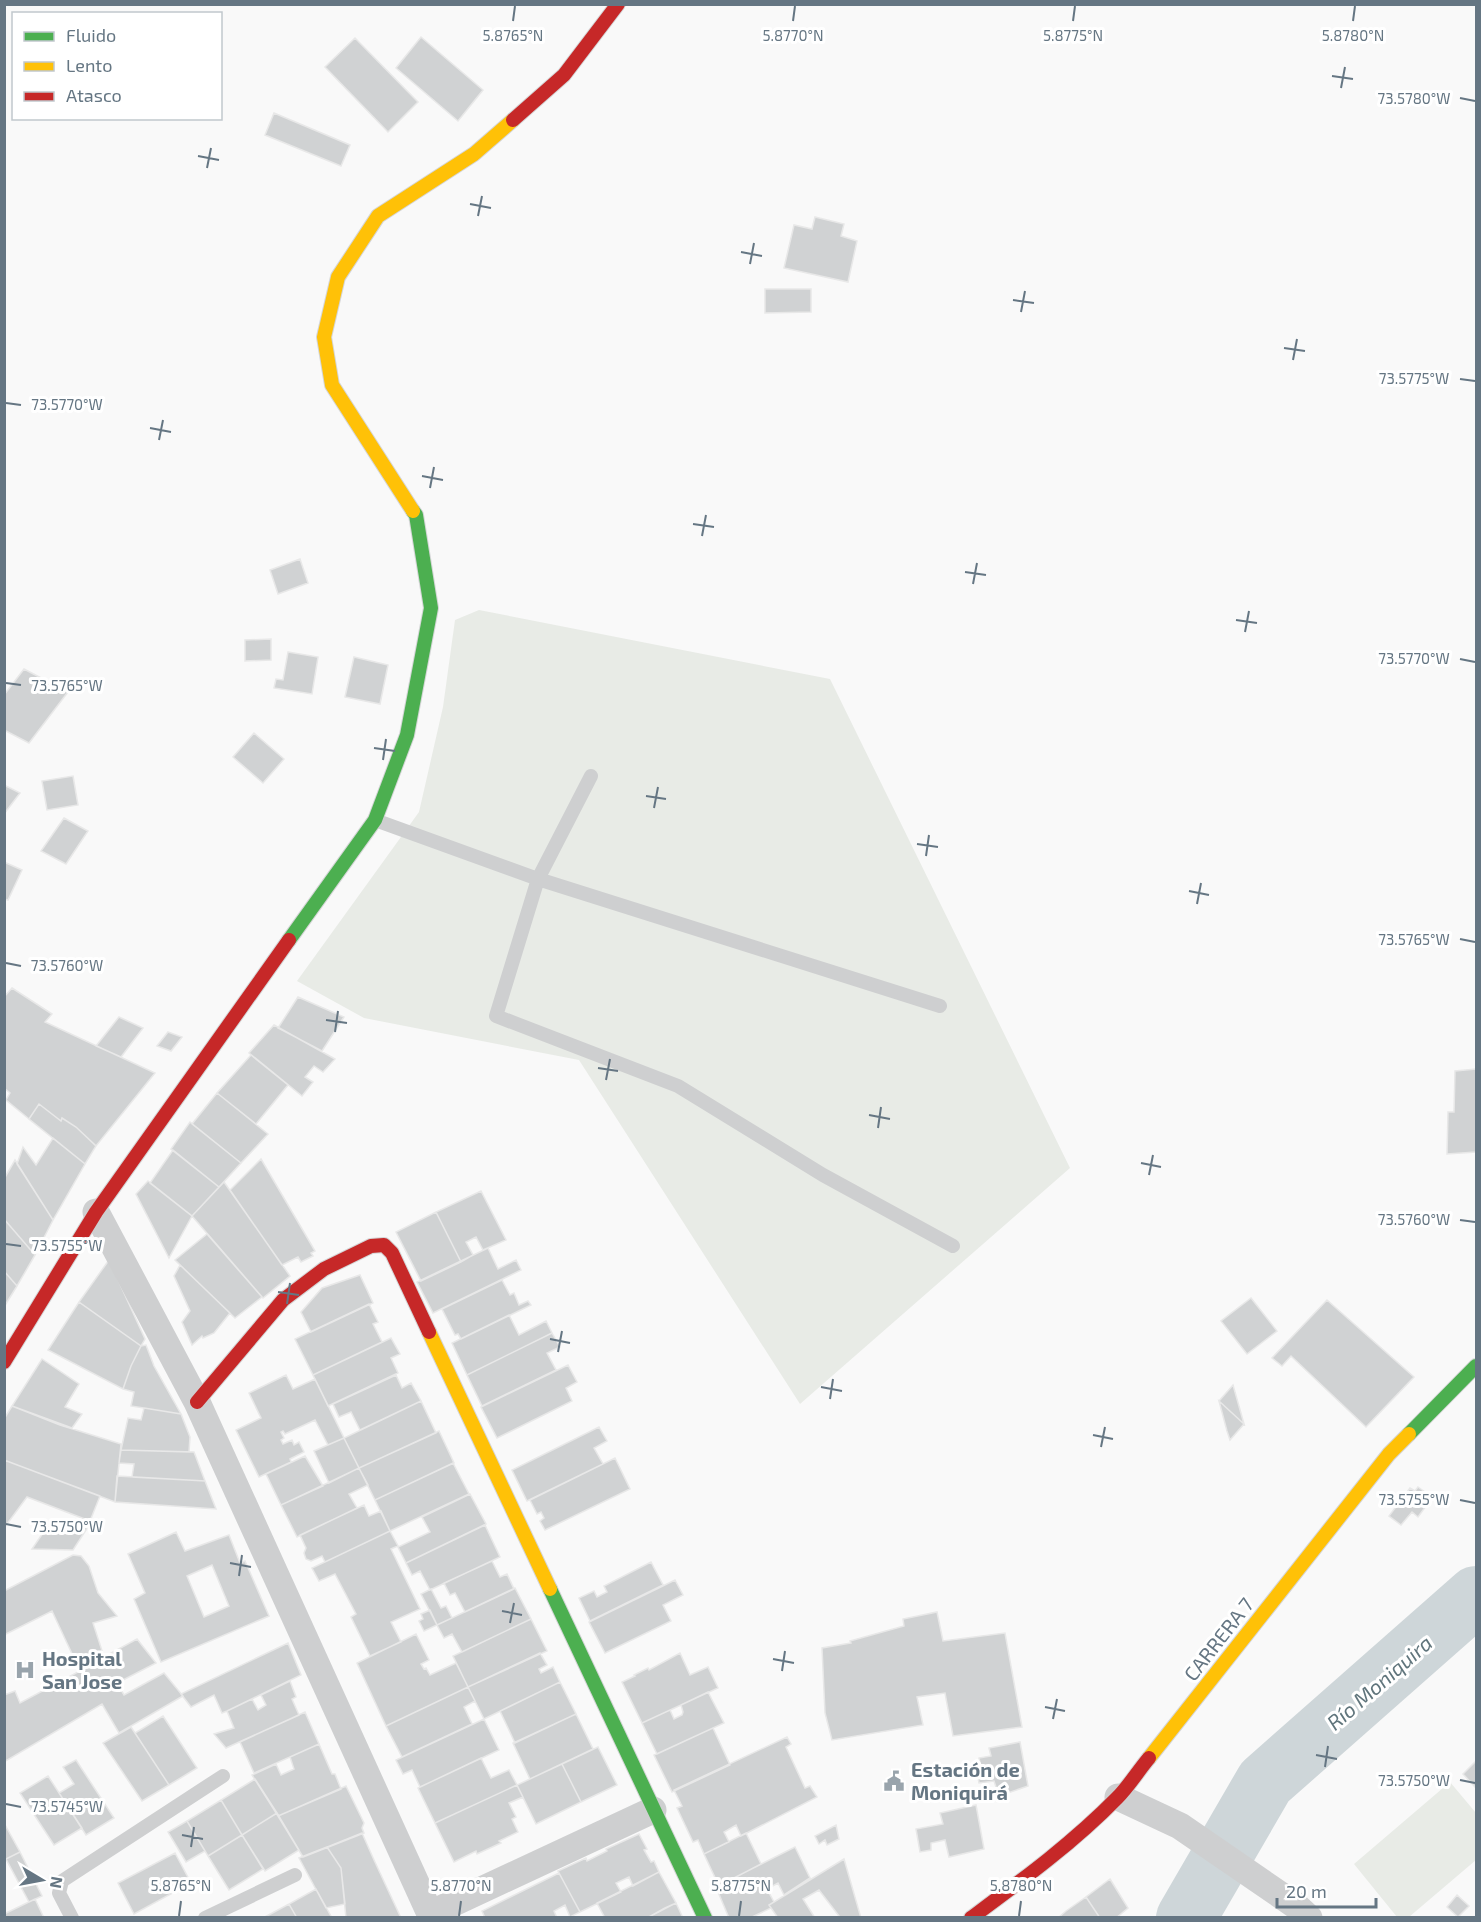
<svg xmlns="http://www.w3.org/2000/svg" width="1481" height="1922" viewBox="0 0 1481 1922" font-family="'Exo 2',sans-serif">
	<style>
		.green { fill: #e8ebe6 }
		.lines { fill: none; stroke-linecap: round; stroke-linejoin: round }
		.river { stroke: #ced6d9; stroke-width: 60 }
		.building { fill: #d0d2d3; stroke: #e8e8e8; stroke-width: 1.5; fill-rule: evenodd }
		.fast-casing { stroke: #d5d6d7; stroke-width: 16 }
		.slow-casing { stroke: #d5d6d7; stroke-width: 16 }
		.jam-casing { stroke: #d5d6d7; stroke-width: 16 }
		.lane { stroke: #cecfd0; stroke-width: 14 }
		.street { stroke: #cecfd0; stroke-width: 27 }
		.fast { stroke: #4caf50; stroke-width: 14 }
		.slow { stroke: #ffc107; stroke-width: 14 }
		.jam { stroke: #c62828; stroke-width: 14 }
		.ticks { fill: none; stroke: #657683; stroke-width: 2 }
		.labels { text-anchor: middle; dominant-baseline: central; stroke-width: 6; stroke-linejoin: round; paint-order: stroke }
		.street-label { font-size: 20px; fill: #657683; stroke: #fff }
		.poi-label { font-size: 20px; font-weight: bold; fill: #657683; stroke: #fff; text-anchor: start }
		.water-label { font-size: 21px; font-style: italic; fill: #60757c; stroke: #fff }
		.ticks-label { font-size: 15px; text-anchor: middle; fill: #657683; stroke: #fff; stroke-width: 6; stroke-linejoin: round; paint-order: stroke }
	</style>
	<rect width="100%" height="100%" fill="#f9f9f9"/>
	<path class="green" d="M479 610 830 679 1070 1168 800 1404 579 1060 364 1018 297 981 419 812 443 707 455 620Z
		M1450 1782 1476 1813V1860L1409 1917H1397L1354 1864Z"/>
	<g class="lines">
		<path class="river" d="M1186 1918 1265 1782 1476 1596"/>
	</g>
	<path class="building" d="M421 37 483 90 458 121 396 68Z
		M355 38 418 102 388 132 325 67Z
		M274 113 350 145 341 166 265 135Z
		M815 217 844 224 841 236 857 241 848 282 784 268 794 225 812 229Z
		M765 289H811V312L765 313Z
		M300 559 308 583 278 594 270 570Z
		M271 639V660L245 661V640Z
		M288 652 318 657 312 694 274 688 276 679 283 680Z
		M354 657 388 665 380 704 345 697Z
		M24 669 68 692 29 743 4 730V695Z
		M254 733 284 759 263 783 233 757Z
		M73 776 78 805 47 810 42 781Z
		M4 785 20 793 4 814Z
		M64 818 88 831 66 864 41 851Z
		M4 862 22 870 8 900 4 899Z
		M12 988 52 1014 45 1022 155 1073 96 1146 76 1127 62 1118 61 1121 39 1104 29 1119 6 1100 10 1093 4 1088V997Z
		M298 997 344 1017 322 1051 278 1028Z
		M119 1017 143 1028 121 1057 96 1046Z
		M274 1025 335 1059 323 1072 314 1066 305 1077 313 1082 302 1096 249 1053Z
		M168 1032 182 1037 171 1051 157 1046Z
		M251 1055 288 1085 256 1124 217 1093Z
		M1476 1069V1152L1447 1154 1448 1112H1454L1455 1071Z
		M217 1093 268 1134 241 1163 192 1124Z
		M39 1104 61 1121 62 1118 76 1127 96 1146 85 1164 29 1119Z
		M190 1122 241 1163 219 1187 171 1149Z
		M53 1138 85 1164 53 1220 17 1164 23 1147 36 1165Z
		M173 1150 219 1187 192 1216 150 1183Z
		M261 1159 315 1251 311 1253 313 1256 301 1262 298 1257 282 1265 230 1190Z
		M15 1160 53 1220 35 1255 4 1219V1179Z
		M148 1181 192 1216 169 1258 136 1194Z
		M224 1182 290 1276 263 1298 192 1216Z
		M481 1191 506 1240 483 1250 476 1237 466 1242 473 1255 461 1262 436 1212Z
		M436 1212 461 1262 421 1281 396 1232Z
		M4 1219 35 1255 17 1286 4 1271Z
		M207 1234 262 1297 235 1318 175 1260Z
		M488 1248 498 1269 516 1260 521 1270 433 1313 417 1282Z
		M109 1260 145 1339 141 1346 79 1302Z
		M180 1265 230 1313 214 1333 203 1338 202 1336 192 1345 182 1322 190 1311 174 1276Z
		M4 1271 17 1286 4 1307Z
		M360 1275 373 1303 311 1332 301 1312 322 1288Z
		M502 1280 510 1295 514 1293 519 1305 528 1301 531 1305 461 1339 458 1334 455 1335 442 1309Z
		M1251 1298 1277 1331 1247 1354 1221 1321Z
		M1327 1300 1414 1377 1366 1427 1291 1356 1282 1366 1272 1358Z
		M79 1302 141 1346 131 1366 123 1389 48 1350Z
		M369 1304 378 1322 373 1324 382 1342 313 1375 295 1339Z
		M509 1315 519 1335 546 1321 552 1333 467 1375 452 1343Z
		M552 1333 560 1347 547 1353 556 1370 482 1406 467 1375Z
		M391 1338 400 1354 391 1358 398 1373 328 1406 313 1375Z
		M146 1345 154 1366 181 1414 131 1406 134 1392 123 1389 131 1366 141 1346Z
		M42 1359 79 1384 65 1407 82 1414 72 1428 12 1406Z
		M568 1365 577 1382 566 1388 572 1401 497 1438 481 1407Z
		M286 1375 293 1389 315 1379 344 1438 328 1445 315 1420 285 1434 283 1431 281 1432 284 1438 281 1440 283 1444 292 1440 294 1445 299 1442 304 1452 290 1459 291 1462 259 1477 236 1430 261 1418 249 1393Z
		M396 1375 402 1388 411 1383 421 1401 360 1430 351 1412 339 1417 333 1404Z
		M1233 1385 1244 1424 1219 1401Z
		M421 1401 436 1433 359 1468 344 1438Z
		M1219 1401 1244 1424 1230 1440 1227 1431Z
		M12 1406 60 1425 121 1444 115 1502 4 1460V1419Z
		M144 1408 181 1414 190 1437 189 1452 121 1450 128 1418 141 1420Z
		M599 1427 607 1441 594 1448 603 1464 527 1501 512 1470Z
		M439 1431 454 1463 375 1500 359 1468Z
		M344 1438 359 1468 329 1483 314 1451Z
		M121 1450 194 1452 205 1481 132 1477 134 1464 119 1463Z
		M305 1456 323 1486 281 1505 266 1474Z
		M615 1458 630 1489 545 1530 540 1521 544 1518 541 1512 537 1514 530 1500Z
		M4 1460 100 1496 90 1521 27 1497 4 1528Z
		M453 1463 469 1494 390 1531 375 1500Z
		M359 1468 368 1485 349 1494 357 1508 297 1537 281 1505Z
		M117 1476 205 1481 216 1509 115 1502Z
		M1418 1487 1425 1492 1421 1496 1429 1502 1418 1517 1412 1512 1401 1525 1389 1516 1410 1488 1415 1491Z
		M470 1494 486 1524 406 1563 398 1547 430 1532 422 1517Z
		M364 1505 369 1516 381 1511 390 1531 325 1562 322 1556 311 1561 306 1559 304 1553 306 1548 300 1535Z
		M485 1525 500 1557 430 1590 420 1571 412 1575 406 1563Z
		M47 1527H88L73 1550 32 1549Z
		M390 1531 398 1546 391 1549 420 1609 391 1622 401 1642 370 1656 351 1617 356 1614 335 1574 319 1581 312 1568Z
		M176 1532 185 1551 229 1535 240 1563 245 1561 269 1616 161 1662 134 1599 145 1593 128 1554ZM212 1565 229 1606 204 1617 187 1576Z
		M73 1555 81 1556 89 1566 98 1593 117 1616 93 1623 104 1657 137 1639 156 1663 117 1683 124 1695 164 1673 183 1696 119 1733 102 1704 4 1762V1695L15 1691 20 1703 80 1671 52 1611 4 1635V1591Z
		M492 1561 500 1577 507 1574 514 1589 465 1612 455 1593 450 1595 444 1583Z
		M651 1562 663 1585 590 1621 579 1598 594 1591 597 1597 607 1592 604 1586Z
		M675 1580 683 1595 663 1605 671 1621 605 1653 589 1622Z
		M515 1588 531 1619 462 1652 452 1634 444 1638 437 1625Z
		M431 1589 441 1608 446 1606 452 1618 437 1625 421 1594Z
		M430 1610 437 1625 424 1631 419 1621 423 1619 421 1614Z
		M937 1612 943 1641 1005 1633 1022 1727 953 1736 945 1693 917 1697 923 1725 832 1740 825 1713 822 1648 851 1643 850 1641 904 1626 903 1619Z
		M531 1619 547 1651 468 1687 453 1656Z
		M416 1634 429 1660 421 1664 424 1669 426 1668 430 1675 456 1663 468 1687 386 1726 357 1663Z
		M288 1643 301 1675 227 1711 222 1713 214 1695 191 1707 181 1694Z
		M540 1653 547 1665 539 1669 541 1673 553 1667 560 1682 484 1719 468 1687Z
		M680 1653 690 1675 708 1667 718 1688 642 1723 622 1682 635 1676 634 1675 648 1668 649 1670Z
		M290 1681 296 1697 292 1699 299 1715 226 1748 214 1734 234 1728 227 1711 252 1699 258 1710 266 1705 261 1695Z
		M560 1682 576 1714 515 1743 500 1711Z
		M468 1687 475 1701 464 1707 472 1724 402 1757 386 1726Z
		M708 1692 724 1723 657 1754 642 1723 670 1710 674 1719 682 1715 683 1712 681 1705Z
		M305 1712 319 1744 254 1773 240 1742Z
		M576 1714 593 1749 530 1779 513 1743Z
		M163 1716 197 1768 169 1785 135 1733Z
		M484 1719 499 1750 420 1787 412 1770 403 1774 396 1760Z
		M131 1727 169 1785 142 1801 103 1743Z
		M713 1728 730 1765 672 1792 654 1755Z
		M787 1737 791 1744 786 1747 805 1788 810 1786 817 1797 741 1836 736 1825 724 1832 729 1842 704 1854 698 1840 693 1842 677 1808 682 1806 674 1790Z
		M1020 1742 1028 1786 999 1796 994 1781 979 1783 977 1772H982L979 1758 991 1756 989 1748Z
		M319 1744 332 1774H335L341 1789 278 1816 252 1775 276 1764 281 1775 294 1769 290 1757Z
		M598 1747 617 1785 581 1802 562 1764Z
		M481 1758 491 1778 509 1770 517 1785 435 1823 418 1788Z
		M76 1760 114 1818 86 1835 59 1793 74 1784 63 1767Z
		M1476 1761V1788L1463 1774Z
		M562 1764 581 1802 536 1824 517 1785Z
		M48 1776 82 1828 54 1845 20 1793Z
		M255 1779 277 1813 242 1835 221 1800Z
		M517 1785 523 1797 509 1803 516 1817 512 1819 518 1832 499 1841 501 1843 477 1854 476 1851 454 1862 435 1823Z
		M346 1786 364 1823 362 1828 364 1833 303 1857 278 1816Z
		M221 1800 242 1835 208 1856 187 1821Z
		M976 1805 984 1849 949 1857 945 1840 931 1843V1850L920 1852 916 1829 943 1824 940 1813Z
		M277 1813 299 1850 265 1871 242 1835Z
		M187 1821 205 1851 186 1862 168 1832Z
		M4 1823 20 1852 4 1860Z
		M836 1825 839 1839 827 1845 825 1840 819 1844 815 1836Z
		M362 1833 374 1860 401 1918H346L341 1868 327 1847Z
		M746 1833 761 1864 719 1886 704 1854Z
		M639 1834 647 1849 644 1850 651 1862 654 1861 659 1872 633 1886 629 1877 616 1883 621 1892 580 1912 558 1871 586 1858 587 1861 607 1851 606 1849Z
		M242 1835 263 1869 229 1890 208 1856Z
		M327 1847 341 1868 345 1904 326 1908 299 1858Z
		M795 1847 810 1878 784 1895 778 1883 767 1889 774 1902 769 1905 771 1908 750 1918H729L716 1887Z
		M20 1852 42 1896 29 1902 6 1859Z
		M175 1853 191 1883 134 1914 118 1883Z
		M844 1859 861 1918H837L839 1916 819 1890 803 1899 815 1918H778L769 1905Z
		M659 1872 676 1903 647 1918H605L597 1903Z
		M559 1873 580 1912 570 1917 565 1905 554 1911 557 1918H485L482 1911Z
		M1110 1879 1128 1908 1116 1918H1100L1086 1897Z
		M316 1889 332 1918H297L289 1904Z
		M1457 1895 1469 1906 1458 1917 1447 1907Z
		M1086 1897 1100 1918H1058L1066 1911Z
		M35 1899 44 1918H4V1914Z
		M676 1903 683 1918H647L665 1908Z
		M289 1904 297 1918H263Z"/>
	<g class="lines">
		<g class="fast-casing">
			<path id="fast" d="M289 940 375 820 407 735 431 608 416 515 413 511
				M1409 1434 1476 1366
				M550 1589 705 1918"/>
		</g>
		<g class="slow-casing">
			<path id="slow" d="M413 511 332 385 324 337 338 277 378 216 474 154 513 120
				M429 1332 550 1589
				M1149 1758 1389 1454 1409 1434"/>
		</g>
		<g class="jam-casing">
			<path id="jam" d="M513 120 564 75 618 4
				M4 1362 96 1212 289 940
				M197 1402 283 1300 324 1269 371 1246 384 1245 392 1253 429 1332
				M971 1918C1021 1881 1073 1843 1117 1798 1129 1786 1138 1771 1149 1758"/>
		</g>
		<path class="lane" d="M591 776 538 879 496 1016 678 1086 823 1175 953 1246
			M375 820 538 879 940 1006
			M72 1918 59 1893 62 1881 223 1776
			M205 1918 295 1875"/>
		<path class="street" d="M96 1212 197 1402 432 1918
			M1118 1797 1180 1826 1295 1905 1309 1918
			M430 1914 653 1810"/>
		<use href="#fast" class="fast"/>
		<use href="#slow" class="slow"/>
		<use href="#jam" class="jam"/>
	</g>
	<path class="ticks" d="M513 21 515 6M793 21 795 6M1073 21 1075 6M1353 21 1355 6M1332 76 1353 79M1341 88 1345 67M1460 98 1475 101M198 156 219 160M207 168 211 148M470 204 491 208M478 216 482 196M741 252 762 256M750 264 754 243M1013 300 1034 303M1021 312 1025 291M1284 348 1305 351M1293 360 1297 339M1460 379 1475 381M6 403 21 405M150 428 171 432M159 440 163 420M422 476 443 480M430 488 434 467M693 524 714 527M702 536 706 515M965 572 986 575M973 584 977 563M1236 620 1257 623M1245 632 1249 611M1460 659 1475 662M6 683 21 685M374 748 395 751M383 760 386 739M646 796 666 799M654 808 658 787M917 844 938 847M926 856 929 835M1189 891 1209 895M1197 904 1201 883M1460 939 1475 942M6 963 21 966M326 1020 347 1023M335 1032 338 1011M598 1068 618 1071M606 1080 610 1059M869 1115 890 1119M878 1128 881 1107M1141 1163 1161 1167M1149 1175 1153 1155M1460 1220 1475 1222M6 1244 21 1246M278 1292 299 1295M287 1304 290 1283M550 1339 570 1343M558 1352 562 1331M821 1387 842 1391M830 1399 833 1379M1093 1435 1113 1439M1101 1447 1105 1427M1460 1500 1475 1503M6 1524 21 1527M230 1563 251 1567M239 1576 242 1555M502 1611 522 1615M510 1623 514 1603M773 1659 794 1663M782 1671 785 1651M1045 1707 1065 1711M1053 1719 1057 1699M1316 1755 1337 1759M1325 1767 1328 1746M1460 1780 1475 1783M6 1804 21 1807M182 1835 203 1839M191 1847 194 1827M179 1916 181 1901M459 1916 461 1901M739 1916 741 1901M1019 1916 1021 1901"/>
	<defs>
		<g id="hospital-bare" transform="scale(1.62)"><path d="M-5-5h3v3.5h4V-5h3V5h-3V1.5h-4V5h-3Z" fill="#99a4ac" stroke="#fff" stroke-width="2.5" paint-order="stroke"/></g>
		<g id="civic-bare" transform="scale(1.62)"><path d="M-.6-6.5H3V-4.5H.6V-3L4-1V1h2V6H-6V1h2V-1L-.6-3ZM-1.2 2.5V6h2.4V2.5Z" fill="#99a4ac" stroke="#fff" stroke-width="2.5" paint-order="stroke"/></g>
	</defs>
	<g fill-rule="evenodd">
		<use href="#hospital-bare" x="25" y="1670"/>
		<use href="#civic-bare" x="894" y="1781"/>
	</g>
	<g class="labels">
		<g class="street-label">
			<text transform="translate(1218 1639) rotate(-52)">CARRERA 7</text>
		</g>
		<g class="poi-label">
			<text x="42" y="1658">Hospital<tspan x="42" dy="23">San Jose</tspan></text>
			<text x="911" y="1769">Estación de<tspan x="911" dy="23">Moniquirá</tspan></text>
		</g>
		<g class="water-label">
			<text transform="translate(1379 1682) rotate(-41)">Río Moniquira</text>
		</g>
	</g>
	<g class="ticks-label">
		<text x="513" y="41">5.8765°N</text>
		<text x="793" y="41">5.8770°N</text>
		<text x="1073" y="41">5.8775°N</text>
		<text x="1353" y="41">5.8780°N</text>
		<text x="1414" y="104">73.5780°W</text>
		<text x="1414" y="384">73.5775°W</text>
		<text x="67" y="410">73.5770°W</text>
		<text x="1414" y="664">73.5770°W</text>
		<text x="67" y="691">73.5765°W</text>
		<text x="1414" y="945">73.5765°W</text>
		<text x="67" y="971">73.5760°W</text>
		<text x="1414" y="1225">73.5760°W</text>
		<text x="67" y="1251">73.5755°W</text>
		<text x="1414" y="1505">73.5755°W</text>
		<text x="67" y="1532">73.5750°W</text>
		<text x="1414" y="1786">73.5750°W</text>
		<text x="67" y="1812">73.5745°W</text>
		<text x="181" y="1891">5.8765°N</text>
		<text x="461" y="1891">5.8770°N</text>
		<text x="741" y="1891">5.8775°N</text>
		<text x="1021" y="1891">5.8780°N</text>
	</g>
	<rect width="1481" height="1922" fill="none" stroke="#657683" stroke-width="12"/>
	<rect x="12" y="12" width="210" height="108" fill="#ffffff" stroke="#c1c8cd" stroke-width="1.5"/>
	<rect x="24" y="32" width="30" height="9" fill="#4caf50" stroke="#c1c8cd" stroke-width="1.5"/>
	<text x="66" y="42" font-size="18" fill="#657683">Fluido</text>
	<rect x="24" y="62" width="30" height="9" fill="#ffc107" stroke="#c1c8cd" stroke-width="1.5"/>
	<text x="66" y="72" font-size="18" fill="#657683">Lento</text>
	<rect x="24" y="92" width="30" height="9" fill="#c62828" stroke="#c1c8cd" stroke-width="1.5"/>
	<text x="66" y="102" font-size="18" fill="#657683">Atasco</text>
	<g transform="translate(42 1880) rotate(100)" stroke="#ffffff" stroke-width="4.5" paint-order="stroke">
	<path d="M0-4.5L10 22L0 15L-10 22Z" fill="#657683"/>
	<text y="-9" font-size="16" font-weight="bold" text-anchor="middle" fill="#657683">N</text>
	</g>
	<path d="M1277 1898v9h99v-9" fill="none" stroke="#657683" stroke-width="3"/>
	<text x="1286" y="1898" font-size="18" fill="#657683" stroke="#ffffff" stroke-width="4.5" paint-order="stroke">20 m</text>
</svg>
